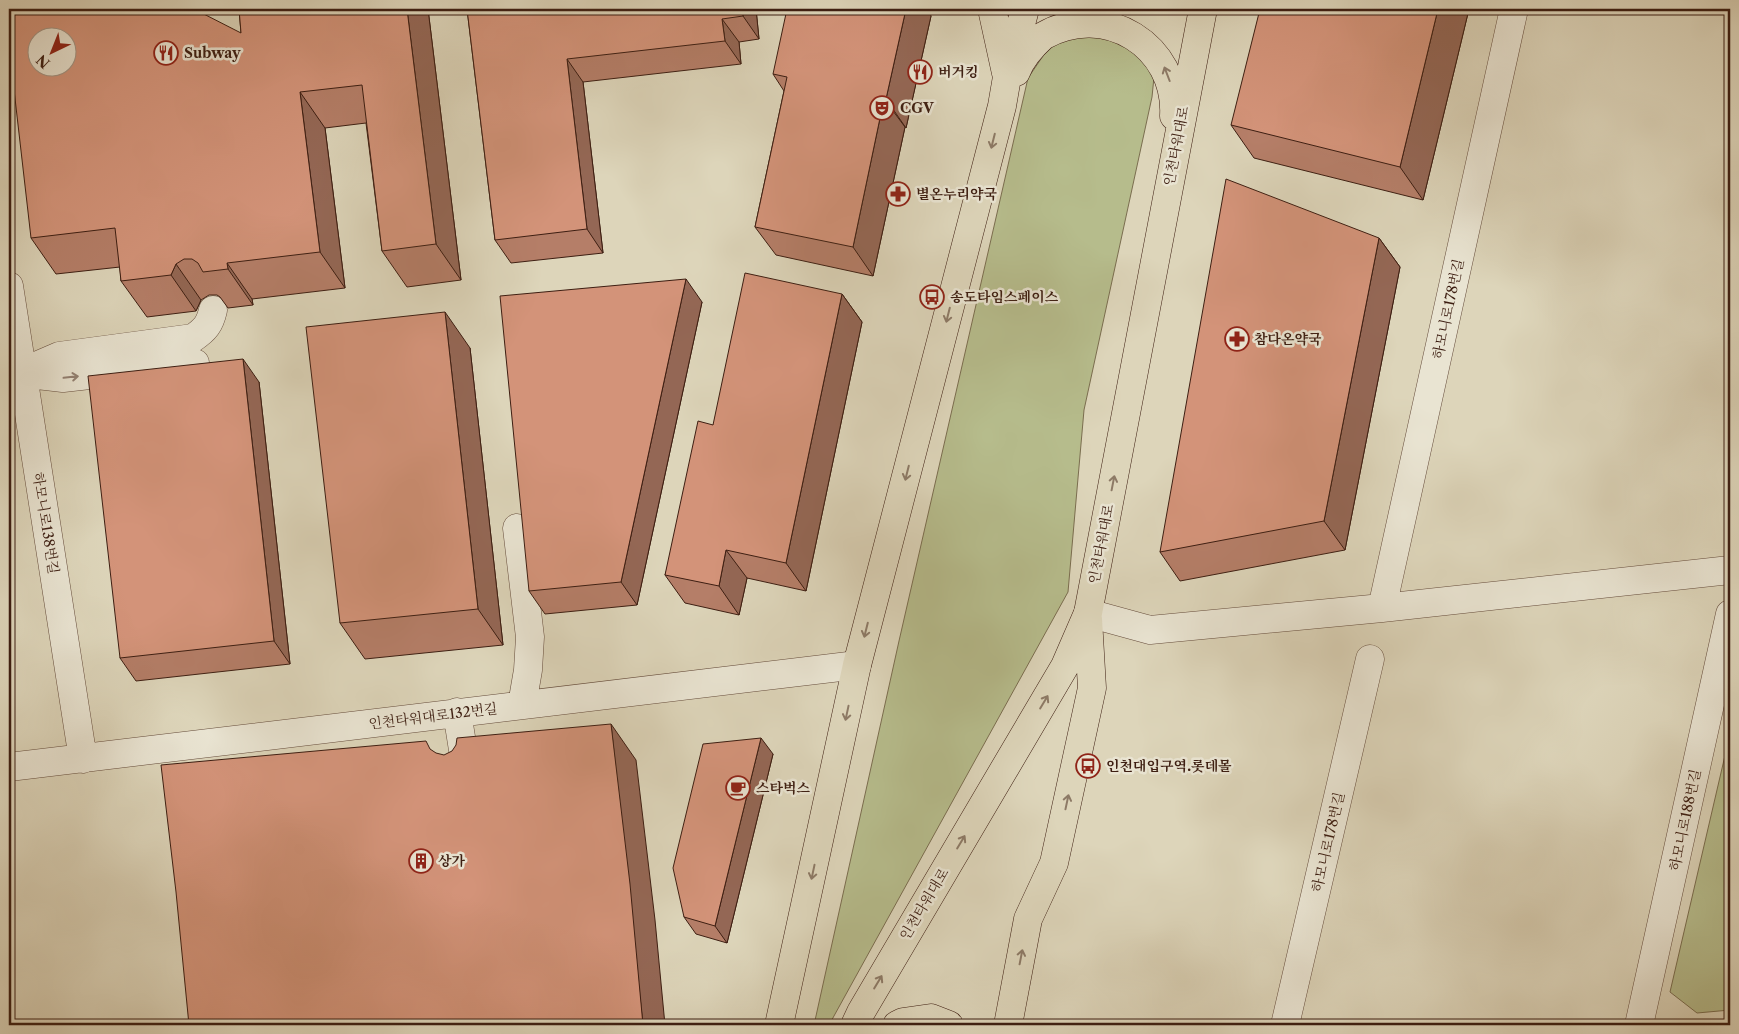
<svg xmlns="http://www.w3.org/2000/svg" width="1739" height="1034" viewBox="0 0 1739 1034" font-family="'Libre Caslon Text','Noto Serif KR',serif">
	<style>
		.green { fill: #b6bc8c; stroke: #7a6d4f }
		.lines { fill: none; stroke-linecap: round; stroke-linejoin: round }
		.minor-casing { stroke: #654c3c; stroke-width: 29 }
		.major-casing { stroke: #3d1e12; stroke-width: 29 }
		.minor { stroke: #e9e4d2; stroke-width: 28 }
		.major { stroke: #ddd5ba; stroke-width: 28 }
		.wall { fill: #b57e68; stroke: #3d1e12 }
		.shaded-wall { fill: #946755; stroke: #3d1e12 }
		.building { fill: #d39379; stroke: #3d1e12; fill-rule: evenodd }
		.oneway { stroke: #8d7a66 }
		.oneway2 { stroke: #938172 }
		.labels { text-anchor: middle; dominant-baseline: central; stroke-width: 5; stroke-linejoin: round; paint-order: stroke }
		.poi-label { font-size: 14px; font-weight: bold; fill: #3d1e12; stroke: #e9e4d2; text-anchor: start }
		.street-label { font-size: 14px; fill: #3d1e12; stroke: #e9e4d2 }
	</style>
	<rect width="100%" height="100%" fill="#ddd5ba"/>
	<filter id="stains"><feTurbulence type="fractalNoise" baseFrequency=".004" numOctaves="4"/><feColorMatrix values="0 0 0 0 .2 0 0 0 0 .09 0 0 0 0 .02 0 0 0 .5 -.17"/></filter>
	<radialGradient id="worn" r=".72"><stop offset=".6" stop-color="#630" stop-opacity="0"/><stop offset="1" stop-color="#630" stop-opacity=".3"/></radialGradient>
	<path class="green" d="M1078 30 1129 40 1154 77 1152 97 1084 410 1068 592 829 1025H814L899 641 1028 78 1043 56 1061 38Z
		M1730 734V1010L1697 1013 1670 992Z"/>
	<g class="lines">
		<g class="minor-casing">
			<path id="minor" d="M9 286 83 759
				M22 372 59 356 193 338C205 330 210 324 213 310
				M20 373 63 378 195 363
				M517 528 530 637 528 670 522 705
				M1382 608 1514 9
				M1088 613 1150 630 1382 608 1730 570
				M457 712 467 775
				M9 767 857 665
				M1285 1025 1370 659
				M1639 1025 1730 614"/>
		</g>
		<g class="major-casing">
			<path id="major" d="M992 9 1006 73
				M1016 72C1021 59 1032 46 1043 36 1105 0 1178 46 1174 116
				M779 1025 857 665 1002 106 1007 77 1025 9
				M855 1025 861 1012 1065 666 1088 613 1203 9
				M897 1025 903 1022 931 1018 949 1025
				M1008 1025 1028 919 1054 863 1092 688 1088 619"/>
		</g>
		<use href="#minor" class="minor"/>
		<use href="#major" class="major"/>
	</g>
	<path class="wall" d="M239 9H428L461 280 407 287 382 251 366 123 325 128 345 288 252 299 253 305 228 308 220 297 217 295H209L201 300 196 311 147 317 121 281 120 267 56 274 31 238 241 33Z
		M467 9H756L759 39 739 42 741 64 583 82 603 253 511 263 495 240Z
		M1469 9 1423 200 1254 158 1231 125Z
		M931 16 906 128 905 127 873 276 776 255 755 227 784 91 773 74Z
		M1379 238 1400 267 1345 550 1180 581 1160 552Z
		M842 294 862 322 806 591 747 578 739 615 685 603 665 575 713 425Z
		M702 302 637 605 545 614 529 591Z
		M470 348 503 645 365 659 340 623Z
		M259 382 290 664 136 681 120 658Z
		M773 754 727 943 696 934 684 917Z"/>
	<path class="shaded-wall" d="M407 9H428L461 280 436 244Z
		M742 9H756L759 39 743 16Z
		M906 9H930L931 16 906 128 886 99Z
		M1438 9H1469L1423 200 1400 167Z
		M722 19 739 42 741 64 725 41Z
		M567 59 583 82 603 253 587 229Z
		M300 92 325 128 345 288 320 252Z
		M884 99 905 127 873 276 853 247Z
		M1379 238 1400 267 1345 550 1324 521Z
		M227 263 252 299 253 305 228 269Z
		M176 264 201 300 196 311 171 275Z
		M686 279 702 302 637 605 621 582Z
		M842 294 862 322 806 591 786 563Z
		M445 312 470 348 503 645 478 609Z
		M243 359 259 382 290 664 274 641Z
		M726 550 747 578 739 615 719 586Z
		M611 724 636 760 655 920 665 1025H643Z
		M761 738 773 754 727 943 715 926Z"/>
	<path class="building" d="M45 9H194L241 33 239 9H407L436 244 382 251 362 85 300 92 320 252 227 263 228 269 203 272 198 263 192 259H184L176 264 171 275 121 281 115 228 31 238 9 46V26L16 13ZM38 38H68V68H38Z
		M467 9H742L743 16 722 19 725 41 567 59 587 229 495 240Z
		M787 9H906L886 99H884L853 247 755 227 787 77 773 74Z
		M1260 9H1438L1400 167 1231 125Z
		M1226 179 1379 238 1324 521 1160 552Z
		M745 273 842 294 786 563 726 550 719 586 665 575 698 421 713 425Z
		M686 279 621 582 529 591 500 296Z
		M445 312 478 609 340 623 306 327Z
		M243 359 274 641 120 658 88 376Z
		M611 724 630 884 643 1025H189L176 892 161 765 426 741 430 749 436 753 444 755 452 751 456 745 457 738Z
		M761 738 715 926 684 917 673 868 703 744Z"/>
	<defs><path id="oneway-shaft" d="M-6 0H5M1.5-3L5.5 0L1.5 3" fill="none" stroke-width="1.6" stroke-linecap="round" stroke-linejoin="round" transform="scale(1.25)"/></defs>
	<g class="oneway">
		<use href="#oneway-shaft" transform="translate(1167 74) rotate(-111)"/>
		<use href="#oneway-shaft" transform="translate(993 141) rotate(104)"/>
		<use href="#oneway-shaft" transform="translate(948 315) rotate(104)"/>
		<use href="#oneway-shaft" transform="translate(907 473) rotate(104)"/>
		<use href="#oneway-shaft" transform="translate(1113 483) rotate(-79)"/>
		<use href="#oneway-shaft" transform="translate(866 630) rotate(104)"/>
		<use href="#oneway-shaft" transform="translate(1044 702) rotate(-59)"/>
		<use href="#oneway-shaft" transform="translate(847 713) rotate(102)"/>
		<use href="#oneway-shaft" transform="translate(1067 802) rotate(-78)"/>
		<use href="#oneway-shaft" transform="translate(961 842) rotate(-59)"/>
		<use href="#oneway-shaft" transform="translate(813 872) rotate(102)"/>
		<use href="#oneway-shaft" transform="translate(1021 957) rotate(-79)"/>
		<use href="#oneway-shaft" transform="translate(878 982) rotate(-59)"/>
	</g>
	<use class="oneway2" href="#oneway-shaft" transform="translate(71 377) rotate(-6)"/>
	<defs>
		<g id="restaurant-ring" transform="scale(1.25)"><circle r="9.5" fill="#e9e4d2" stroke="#8f2418" stroke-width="1.5"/><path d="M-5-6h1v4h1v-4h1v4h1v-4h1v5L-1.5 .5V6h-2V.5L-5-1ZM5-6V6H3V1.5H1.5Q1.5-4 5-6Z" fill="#8f2418"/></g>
		<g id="theatre-ring" transform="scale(1.25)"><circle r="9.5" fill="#e9e4d2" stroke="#8f2418" stroke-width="1.5"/><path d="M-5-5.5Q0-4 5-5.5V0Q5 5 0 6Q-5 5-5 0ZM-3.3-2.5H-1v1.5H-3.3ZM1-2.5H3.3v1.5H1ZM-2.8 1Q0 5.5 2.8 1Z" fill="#8f2418"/></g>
		<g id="pharmacy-ring" transform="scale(1.25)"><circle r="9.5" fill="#e9e4d2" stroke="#8f2418" stroke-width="1.5"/><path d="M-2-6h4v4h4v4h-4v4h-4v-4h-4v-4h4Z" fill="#8f2418"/></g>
		<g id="bus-ring" transform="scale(1.25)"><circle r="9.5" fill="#e9e4d2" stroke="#8f2418" stroke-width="1.5"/><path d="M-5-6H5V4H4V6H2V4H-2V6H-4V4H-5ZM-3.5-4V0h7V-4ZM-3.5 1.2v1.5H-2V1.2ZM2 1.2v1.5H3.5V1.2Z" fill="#8f2418"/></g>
		<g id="cafe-ring" transform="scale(1.25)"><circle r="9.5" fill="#e9e4d2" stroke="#8f2418" stroke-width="1.5"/><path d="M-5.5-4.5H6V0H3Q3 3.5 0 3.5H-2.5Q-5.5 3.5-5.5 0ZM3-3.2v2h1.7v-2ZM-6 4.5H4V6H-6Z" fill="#8f2418"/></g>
		<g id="building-ring" transform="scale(1.25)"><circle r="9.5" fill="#e9e4d2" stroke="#8f2418" stroke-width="1.5"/><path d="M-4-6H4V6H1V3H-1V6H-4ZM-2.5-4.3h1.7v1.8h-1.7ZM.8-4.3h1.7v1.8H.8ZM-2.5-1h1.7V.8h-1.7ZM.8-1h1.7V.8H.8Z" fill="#8f2418"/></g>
	</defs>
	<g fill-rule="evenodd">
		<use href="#restaurant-ring" x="166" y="53"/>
		<use href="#restaurant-ring" x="920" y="72"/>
		<use href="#theatre-ring" x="882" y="108"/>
		<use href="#pharmacy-ring" x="898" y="194"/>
		<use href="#bus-ring" x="932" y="297"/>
		<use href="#pharmacy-ring" x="1237" y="339"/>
		<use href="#bus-ring" x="1088" y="766"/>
		<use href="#cafe-ring" x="738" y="788"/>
		<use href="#building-ring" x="421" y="861"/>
	</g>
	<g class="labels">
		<g class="poi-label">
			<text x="184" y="53">Subway</text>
			<text x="938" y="72">버거킹</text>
			<text x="900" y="108">CGV</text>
			<text x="916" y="194">별온누리약국</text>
			<text x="950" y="297">송도타임스페이스</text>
			<text x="1254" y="339">참다온약국</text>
			<text x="1106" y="766">인천대입구역.롯데몰</text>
			<text x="756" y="788">스타벅스</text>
			<text x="438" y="861">상가</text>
		</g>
		<g class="street-label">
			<text transform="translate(1176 146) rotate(-79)">인천타워대로</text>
			<text transform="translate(1448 309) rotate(-78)">하모니로178번길</text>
			<text transform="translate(46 523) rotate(81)">하모니로138번길</text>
			<text transform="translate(1101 544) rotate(-79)">인천타워대로</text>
			<text transform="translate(433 716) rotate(-7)">인천타워대로132번길</text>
			<text transform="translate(1685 820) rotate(-78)">하모니로188번길</text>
			<text transform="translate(1328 842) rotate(-77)">하모니로178번길</text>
			<text transform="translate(924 904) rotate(-59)">인천타워대로</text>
		</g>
	</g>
	<rect width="1739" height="1034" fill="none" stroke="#ddd5ba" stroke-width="30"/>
	<rect x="10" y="10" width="1719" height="1014" fill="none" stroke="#3d1e12" stroke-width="2.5"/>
	<rect x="15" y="15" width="1709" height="1004" fill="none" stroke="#3d1e12"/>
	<g transform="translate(52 52) rotate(223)"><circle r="24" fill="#e9e4d2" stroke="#a49585"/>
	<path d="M0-4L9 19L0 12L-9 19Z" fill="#8f2418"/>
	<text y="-8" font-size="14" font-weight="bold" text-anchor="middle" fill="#3d1e12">N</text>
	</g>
	<rect width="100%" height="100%" filter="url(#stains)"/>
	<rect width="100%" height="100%" fill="url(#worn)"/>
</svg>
